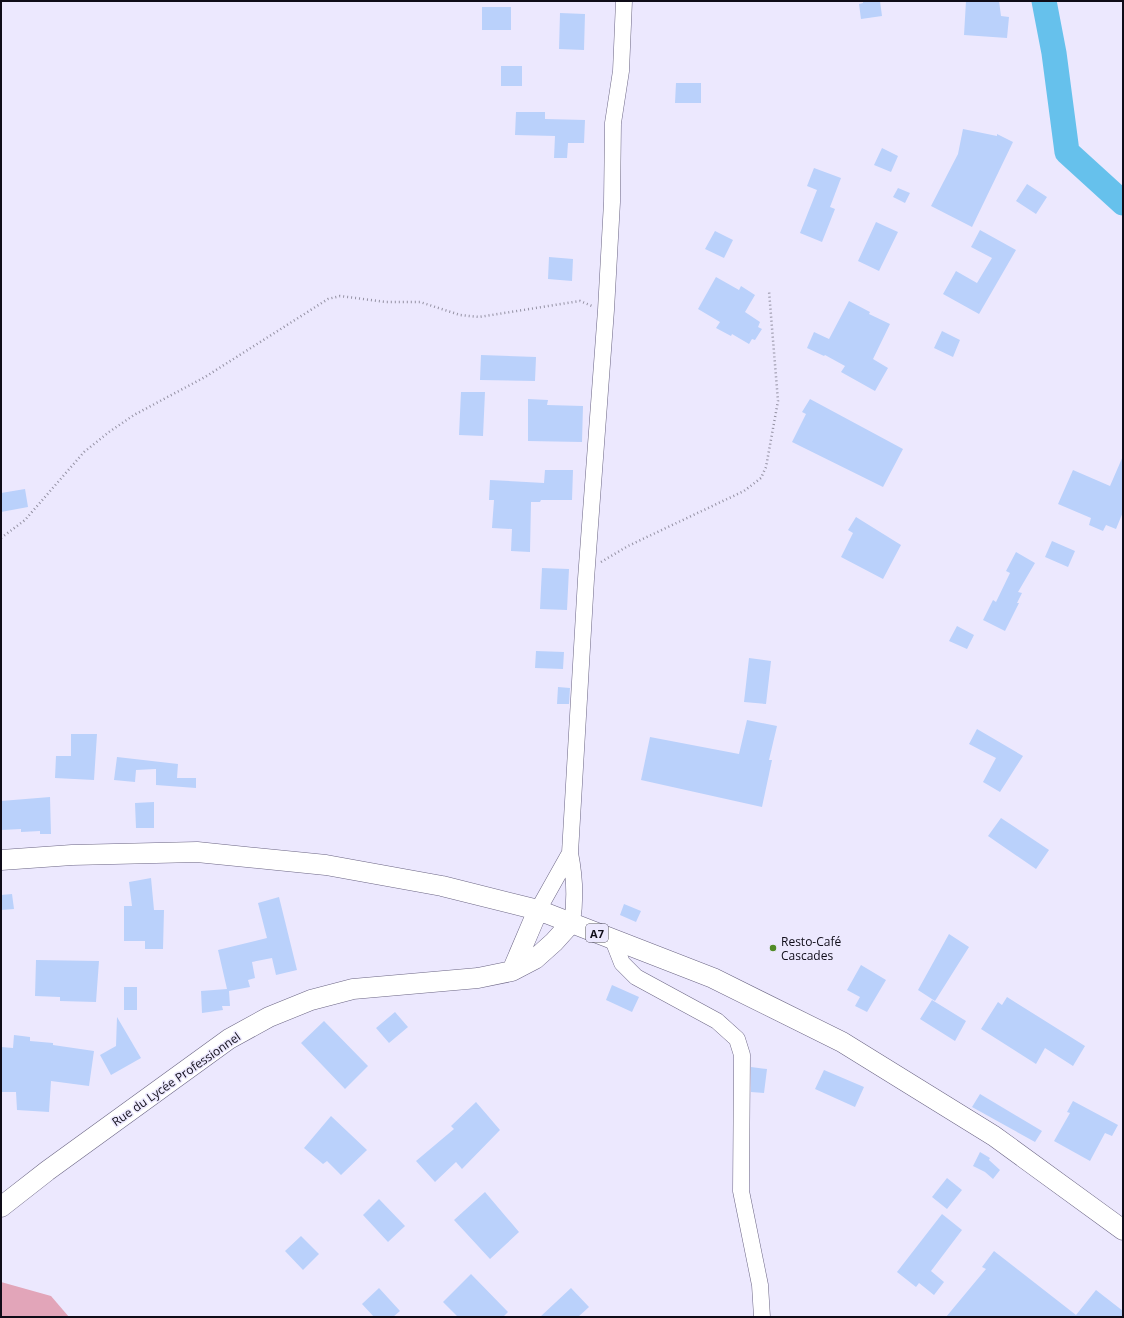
<svg xmlns="http://www.w3.org/2000/svg" width="1124" height="1318" viewBox="0 0 1124 1318" font-family="'Open Sans',sans-serif">
	<style>
		.green { fill: #e2a5b9 }
		.lines { fill: none; stroke-linecap: round; stroke-linejoin: round }
		.river { stroke: #66c1ec; stroke-width: 25 }
		.building { fill: #bad1fb }
		.minor-casing { stroke: #6b6584; stroke-width: 17 }
		.major-casing { stroke: #6b6584; stroke-width: 21 }
		.path { stroke: #9491a3; stroke-width: 2.5; stroke-dasharray: 1 3; stroke-linecap: butt }
		.minor { stroke: #fff; stroke-width: 16 }
		.major { stroke: #fff; stroke-width: 20 }
		.poi-dot { fill: #518b27; stroke: #ece8fe; stroke-width: 1.5 }
		.labels { text-anchor: middle; dominant-baseline: central; stroke-width: 3; stroke-linejoin: round; paint-order: stroke }
		.shield { fill: #ece8fe; stroke: #514e5d; stroke-width: 1 }
		.shield-label { font-size: 11px; font-weight: bold; fill: #0f0c18 }
		.poi-label { font-size: 12px; fill: #0f0c18; stroke: #ece8fe; text-anchor: start }
		.street-label { font-size: 12px; fill: #0f0c18; stroke: #ece8fe }
	</style>
	<rect width="100%" height="100%" fill="#ece8fe"/>
	<path class="green" d="M1 1282 51 1296 69 1317H1Z"/>
	<g class="lines">
		<path class="river" d="M1044 1 1054 53 1067 152 1123 203"/>
	</g>
	<path class="building" d="M863 1H880L882 16 861 19 859 4 863 3Z
		M966 1H999L1001 16 1009 17 1007 38 964 35Z
		M482 7H511V30H482Z
		M560 13 585 14 584 50 559 49Z
		M501 66H522V86H501Z
		M676 83H701V103H675Z
		M516 112H545V119L585 120 584 143H568L567 158H554L555 136 515 135Z
		M963 129 997 136V134L1013 142 972 227 931 206 958 154Z
		M882 148 898 156 891 172 874 165Z
		M814 168 841 178 830 207 835 209 822 242 800 233 817 190 807 186Z
		M1027 184 1047 197 1036 214 1016 201Z
		M898 188 910 193 905 203 893 197Z
		M876 222 898 232 879 271 858 261Z
		M980 230 1016 250 979 314 943 294 956 271 977 283 992 258 971 247Z
		M715 231 733 240 724 258 705 249Z
		M549 257 573 259 572 281 548 279Z
		M716 277 739 290 741 286 755 295 745 312 760 322 758 327 762 329 755 340 752 339 749 344 732 334 731 336 716 328 720 322 698 309Z
		M849 301 870 312 869 314 890 324 873 359 888 368 875 391 841 372 845 366 825 355 824 356 807 348 814 332 829 339Z
		M942 331 960 340 953 357 934 348Z
		M481 355 536 357 535 381 480 380Z
		M461 392H485L483 436 459 435Z
		M528 399 548 400 547 405 583 406 582 442 528 441Z
		M810 399 903 449 883 487 792 442 806 414 802 412Z
		M1123 456V512L1116 529 1106 525 1103 531 1089 525 1091 518 1058 504 1073 470 1110 486Z
		M545 470H573L572 500H541L540 502H531L530 552 511 551 512 529 492 528 494 500H489L490 480 544 483Z
		M25 489 28 507 1 512V493Z
		M856 517 901 545 883 579 841 557 853 533 848 530Z
		M1052 541 1075 551 1068 567 1045 557Z
		M1016 552 1035 563 1018 592 1022 593 1017 603H1019L1005 631 983 620 993 600 996 602 1010 573 1006 571Z
		M542 568 569 569 567 610 540 609Z
		M957 626 974 635 967 649 949 641Z
		M536 651 564 652 563 669 535 668Z
		M749 658 771 661 766 704 744 702Z
		M558 687 570 688 569 704H557Z
		M747 720 777 726 769 760H772L762 807 641 780 650 737 739 754Z
		M977 729 1023 756 1000 792 983 782 996 758 969 744Z
		M71 734H97L94 780 55 778 56 756H71Z
		M117 757 178 764 177 778H196V788L156 785V769L136 770 135 782 114 780Z
		M50 797 51 834H40V831L21 832V829L1 830V801Z
		M154 802V828H136L135 803Z
		M1001 818 1049 850 1036 869 988 836Z
		M151 878 154 910H164L163 949H145V941H124V906H132L129 882Z
		M12 894 14 909 1 910V895Z
		M279 897 297 970 276 975 272 958 252 962 255 978 248 980 250 987 229 991 230 1006H222L223 1010 202 1013 201 991 227 989 218 950 267 938 258 903Z
		M624 904 641 911 636 922 620 915Z
		M949 934 969 947 935 1001 918 990Z
		M36 960 99 961 96 1002 60 1001V997L35 996Z
		M861 965 886 980 867 1012 855 1006 860 997 847 990Z
		M612 985 639 997 632 1012 606 1000Z
		M124 987H137V1010H124Z
		M1007 997 1085 1046 1073 1066 1045 1048 1036 1064 981 1029 998 1002 1002 1005Z
		M932 1000 966 1021 955 1041 920 1019Z
		M395 1012 408 1027 389 1043 376 1028Z
		M117 1017 141 1058 111 1075 100 1055 116 1046Z
		M324 1021 368 1066 345 1089 301 1043Z
		M14 1035 30 1037V1041L53 1043V1045L94 1051 89 1086 51 1081 49 1112 17 1110 16 1092H1V1047L13 1048Z
		M751 1067 767 1069 764 1093 751 1092Z
		M824 1070 864 1087 855 1107 815 1089Z
		M980 1094 1042 1131 1035 1142 972 1107Z
		M1073 1101 1118 1125 1112 1136 1105 1133 1090 1161 1054 1141 1070 1113 1067 1112Z
		M476 1102 500 1130 462 1169 456 1162 435 1182 416 1161 454 1129 451 1126Z
		M331 1116 367 1150 341 1175 327 1161 323 1164 304 1148Z
		M980 1152 990 1158 989 1160 1000 1170 993 1179 985 1172 973 1166Z
		M947 1178 962 1190 947 1209 932 1197Z
		M485 1192 519 1232 490 1259 454 1220Z
		M379 1199 405 1226 388 1242 363 1215Z
		M942 1214 962 1230 931 1271 944 1282 934 1295 919 1283 916 1287 897 1272Z
		M301 1236 319 1254 303 1270 285 1251Z
		M994 1251 1076 1315 1096 1290 1123 1311V1317H946L986 1269 982 1267Z
		M471 1274 508 1312 503 1317H458L443 1302Z
		M379 1288 400 1311 393 1317H374L362 1304Z
		M571 1288 589 1307 578 1317H540Z"/>
	<g class="lines">
		<g class="minor-casing">
			<path id="minor" d="M538 910 570 853
				M572 922C576 898 575 878 570 853L586 579 606 310 612 202 613 123 621 71 624 1
				M613 940 622 963 636 977 717 1021 737 1039 742 1055 741 1191 760 1285 762 1317"/>
		</g>
		<g class="major-casing">
			<path id="major" d="M1 860 72 855 197 852 326 865 442 886 538 910 713 978 842 1042 994 1136 1123 1230
				M512 971 538 910
				M1 1207 47 1171 229 1039 269 1017 311 1000 353 989 478 978 512 971 535 959 554 942 572 922"/>
		</g>
		<path class="path" d="M1 538 25 520 84 452 109 432 134 415 205 377 328 299 340 296 386 302H420L460 315 479 317 580 301 592 306
			M601 562 628 546 744 491 761 478 766 467 778 401 769 291"/>
		<use href="#minor" class="minor"/>
		<use href="#major" class="major"/>
	</g>
	<circle class="poi-dot" cx="773" cy="948" r="4"/>
	<g class="labels">
		<rect class="shield" x="586" y="924" width="22" height="18" rx="3"/>
		<g class="shield-label">
			<text x="597" y="933">A7</text>
		</g>
		<g class="poi-label">
			<text x="781" y="941">Resto-Café<tspan x="781" dy="14">Cascades</tspan></text>
		</g>
		<g class="street-label">
			<text transform="translate(176 1079) rotate(-35)">Rue du Lycée Professionnel</text>
		</g>
	</g>
	<rect width="1124" height="1318" fill="none" stroke="#0f0c18" stroke-width="4"/>
</svg>
